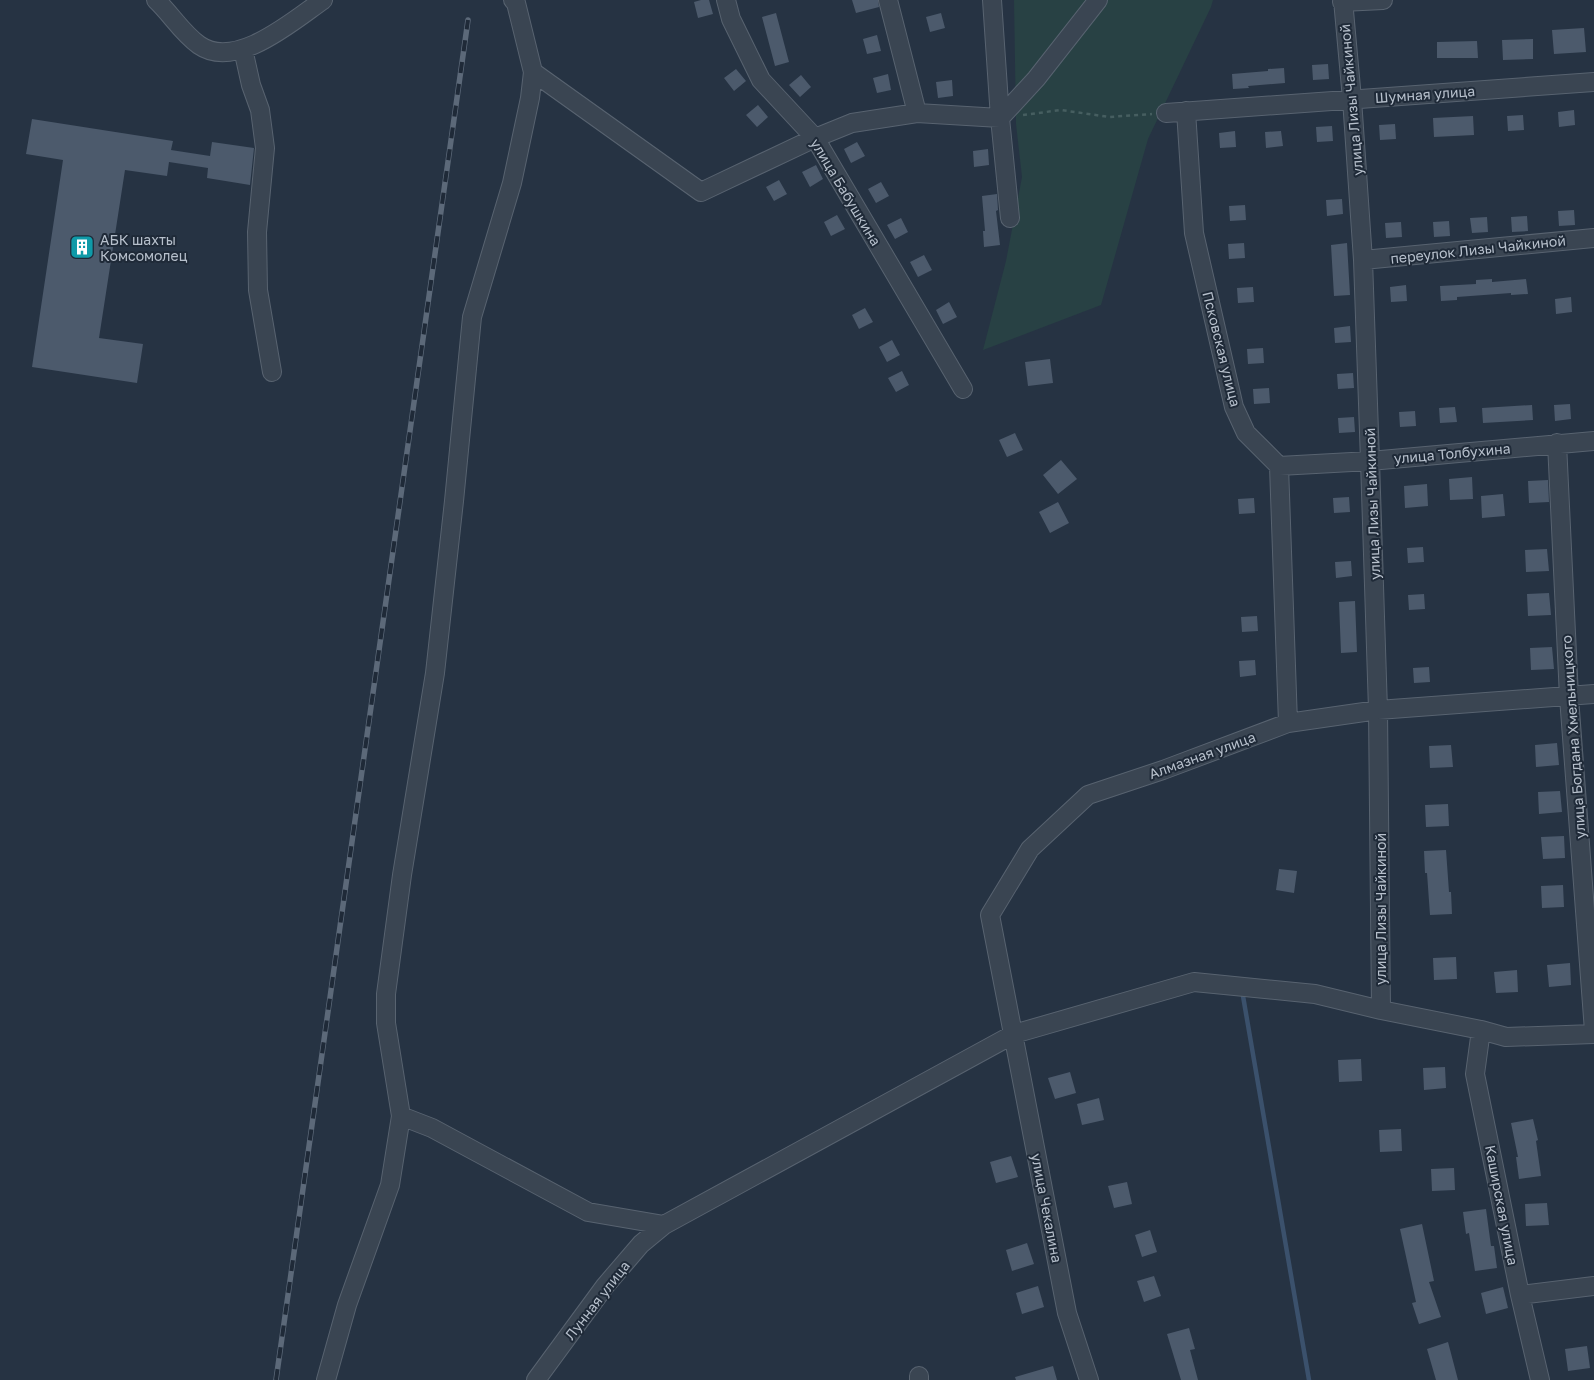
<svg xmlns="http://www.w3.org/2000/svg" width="1594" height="1380" viewBox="0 0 1594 1380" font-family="'Golos Text',sans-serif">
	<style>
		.green { fill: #284144 }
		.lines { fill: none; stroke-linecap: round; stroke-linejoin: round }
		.stream { stroke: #3b516c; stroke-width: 4.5 }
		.building { fill: #4c5a6c }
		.minor-casing { stroke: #586370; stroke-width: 20 }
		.path { stroke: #465e60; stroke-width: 2.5; stroke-dasharray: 4 4; stroke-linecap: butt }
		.minor { stroke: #3a4552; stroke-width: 18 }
		.rail-casing { stroke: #5c6979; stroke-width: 5.5 }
		.rail { stroke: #1f2a38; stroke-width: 4; stroke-dasharray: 11; stroke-linecap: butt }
		.labels { text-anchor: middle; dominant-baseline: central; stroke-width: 4; stroke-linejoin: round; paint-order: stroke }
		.street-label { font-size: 14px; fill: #b7c0cc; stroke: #1f2a38 }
		.poi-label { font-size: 14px; fill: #b7c0cc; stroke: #1f2a38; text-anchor: start }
	</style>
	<rect width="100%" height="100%" fill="#263343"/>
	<path class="green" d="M1014 0H1213L1211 7 1148 139 1101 305 983 350 1006 261 1022 177 1016 124Z"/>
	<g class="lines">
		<path class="stream" d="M1243 996 1309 1380"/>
	</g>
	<path class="building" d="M701 0H709L713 14 698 18 694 2Z
		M852 0H878L879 7 856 13Z
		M776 13 789 62 775 66 762 17Z
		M941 13 945 28 930 32 926 17Z
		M1584 28 1586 52 1554 54 1552 30Z
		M877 35 881 51 867 54 863 39Z
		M1533 39V59L1503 60 1502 40Z
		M1477 41 1478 58H1437V42Z
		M1328 64 1329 79 1313 80 1312 65Z
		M1284 68 1285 83 1248 86 1249 88 1233 89 1232 74 1268 71V69Z
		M736 69 746 81 734 91 724 78Z
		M888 74 891 90 877 93 873 78Z
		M801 75 811 87 800 97 789 85Z
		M952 80 953 96 938 98 936 82Z
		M758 105 768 117 757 127 746 115Z
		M1574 110 1575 125 1559 127 1558 112Z
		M1523 115 1524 130 1508 131 1507 116Z
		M1473 116 1474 135 1434 137 1433 118Z
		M32 119 173 141 171 150 210 156 212 142 254 148 250 185 207 178 208 168 169 162 167 176 125 170 99 338 143 344 137 383 32 367 63 160 26 154Z
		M1395 124 1396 139 1380 140 1379 125Z
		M1332 126 1333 141 1317 142 1316 127Z
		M1235 131 1236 147 1220 148 1219 133Z
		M1281 131 1283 146 1266 148 1265 132Z
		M857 142 865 156 851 163 844 149Z
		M988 149 989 165 974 167 973 151Z
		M816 165 823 179 810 187 802 172Z
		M779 180 787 194 774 201 766 187Z
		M881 182 889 196 876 203 868 189Z
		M997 194 998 210 996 211 1000 245 984 247 983 231H985L982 196Z
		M1342 199 1343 214 1327 216 1326 200Z
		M1245 205 1246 220 1230 221 1229 206Z
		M1574 210 1575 225 1559 226 1558 211Z
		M837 215 845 229 831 236 824 222Z
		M1527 216 1528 231 1512 232 1511 217Z
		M1487 217 1488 232 1472 233 1470 218Z
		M901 218 908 232 895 239 887 225Z
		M1449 221 1450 236 1434 237 1433 222Z
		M1401 222 1402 237 1386 238 1385 223Z
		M1244 243 1245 258 1229 259 1228 244Z
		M1347 243 1350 295 1334 296 1331 245Z
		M924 255 932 270 918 277 910 262Z
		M1492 279V282L1526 279 1528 294 1511 295V293L1457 297V300L1441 301 1440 286 1476 284V280Z
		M1406 285 1407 301 1391 302 1390 287Z
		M1253 287 1254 302 1238 303 1237 288Z
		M1571 297 1572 312 1556 314 1555 299Z
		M949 302 957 317 943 324 936 310Z
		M865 308 873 322 859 329 852 315Z
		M1350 326 1351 342 1335 343 1334 328Z
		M892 340 900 355 887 362 879 347Z
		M1263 348 1264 363 1248 364 1247 349Z
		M1050 359 1053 383 1028 386 1025 362Z
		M902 371 909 385 896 392 888 378Z
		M1353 373 1354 388 1338 389 1337 374Z
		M1269 388 1270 403 1254 404 1253 389Z
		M1570 404 1571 419 1555 421 1554 405Z
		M1532 405 1533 420 1483 423 1482 408Z
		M1455 407 1457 422 1440 423 1439 408Z
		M1415 411 1416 426 1400 427 1399 412Z
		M1354 417 1355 432 1339 433 1338 418Z
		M1015 433 1023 450 1007 457 999 440Z
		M1061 460 1077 479 1058 494 1043 475Z
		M1472 477 1473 499 1450 500 1449 479Z
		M1548 480 1549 502 1529 503 1528 481Z
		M1427 484 1428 506 1405 508 1404 486Z
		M1503 494 1505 516 1482 518 1481 496Z
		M1349 497 1350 512 1334 513 1333 498Z
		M1254 498 1255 513 1239 514 1238 499Z
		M1058 502 1069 523 1050 533 1039 512Z
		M1423 547 1424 562 1408 563 1407 548Z
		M1547 549 1549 571 1526 572 1525 550Z
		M1351 561 1352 576 1336 578 1335 562Z
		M1549 593 1551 615 1528 616 1527 594Z
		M1424 594 1425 609 1409 610 1408 595Z
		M1355 601 1357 652 1341 653 1339 602Z
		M1257 616 1258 631 1242 632 1241 617Z
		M1552 647 1554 669 1531 670 1530 648Z
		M1255 660 1256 675 1240 677 1239 661Z
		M1429 667 1430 682 1414 683 1413 668Z
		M1557 743 1559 765 1536 767 1535 745Z
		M1451 745 1453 767 1430 768 1429 746Z
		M1560 791 1562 812 1539 814 1538 792Z
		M1448 804 1449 826 1426 827 1425 805Z
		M1564 836 1565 858 1543 859 1541 837Z
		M1446 850 1449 892H1451L1452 914 1430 915 1427 873H1425L1424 851Z
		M1279 869 1297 871 1294 893 1276 890Z
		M1563 885 1564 907 1542 908 1541 886Z
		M1456 957 1457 979 1434 980 1433 958Z
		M1570 963 1571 985 1549 987 1547 965Z
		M1517 970 1518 992 1496 993 1494 972Z
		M1361 1059 1362 1081 1339 1082 1338 1060Z
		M1445 1067 1446 1088 1424 1090 1423 1068Z
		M1070 1072 1076 1093 1055 1099 1048 1078Z
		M1099 1098 1104 1120 1082 1125 1077 1104Z
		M1533 1119 1538 1140 1536 1141 1541 1176 1519 1179 1516 1157H1518L1511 1123Z
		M1401 1129 1402 1151 1380 1152 1379 1130Z
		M1011 1156 1018 1177 996 1183 990 1162Z
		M1454 1168 1455 1190 1432 1191 1431 1169Z
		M1127 1182 1132 1204 1114 1208 1108 1186Z
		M1547 1203 1549 1225 1526 1226 1525 1204Z
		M1486 1209 1491 1246H1494L1497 1268 1475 1271 1469 1233 1466 1234 1463 1212Z
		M1422 1224 1434 1281 1429 1282 1441 1317 1419 1324 1412 1303 1416 1302 1400 1229Z
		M1150 1230 1157 1252 1142 1257 1135 1235Z
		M1027 1243 1034 1264 1012 1271 1006 1250Z
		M1154 1276 1161 1296 1144 1302 1137 1281Z
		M1038 1286 1044 1307 1022 1314 1016 1293Z
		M1503 1287 1508 1308 1486 1314 1481 1293Z
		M1189 1328 1195 1349 1190 1350 1198 1380H1181L1167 1334Z
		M1448 1342 1458 1380H1436L1427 1349Z
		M1587 1346 1590 1368 1568 1371 1565 1349Z
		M1053 1366 1057 1380H1016L1015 1377Z"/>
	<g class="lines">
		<g class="minor-casing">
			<path id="minor" d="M156 0C171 14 182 33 199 45 236 71 294 20 323 0
				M513 0 516 3 533 72 530 98 512 183 472 317 454 501 435 673 402 875 386 994V1023L401 1116 432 1128 588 1212 664 1225 1014 1034 1194 982 1315 994 1381 1010 1481 1030 1506 1037 1594 1034
				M726 0 731 19 761 80 815 138 963 389
				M888 0 917 113
				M992 0 1000 118 1010 218
				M1343 0 1352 99 1363 260 1370 461 1378 710 1381 1010
				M1342 2 1383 0
				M243 49 251 85 260 110 265 148 257 232 258 290 272 372
				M533 72 701 192 815 138 852 123 917 113 1000 118
				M1186 111 1194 233 1234 407 1246 433 1279 466 1288 723
				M1166 113 1594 82
				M1000 118 1036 79 1098 0
				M1363 260 1594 238
				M1557 443 1569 697 1594 1031
				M1279 466 1370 461 1594 441
				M1481 1030 1475 1074 1520 1295 1540 1380
				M1520 1295 1594 1286
				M919 1376V1380
				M326 1380 347 1305 390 1185 401 1116
				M536 1380 605 1286 641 1244 664 1225
				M1089 1380 1067 1313 990 915 1030 849 1088 795 1163 770 1288 723 1378 710 1594 694"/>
		</g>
		<path class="path" d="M1023 115 1061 110 1109 117 1152 114"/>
		<use href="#minor" class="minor"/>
		<g class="rail-casing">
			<path id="rail" d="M276 1380 468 20"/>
		</g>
		<use href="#rail" class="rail"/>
	</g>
	<defs>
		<g id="building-square" transform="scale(1.25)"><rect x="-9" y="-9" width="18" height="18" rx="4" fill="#0f9aa8" stroke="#1f2a38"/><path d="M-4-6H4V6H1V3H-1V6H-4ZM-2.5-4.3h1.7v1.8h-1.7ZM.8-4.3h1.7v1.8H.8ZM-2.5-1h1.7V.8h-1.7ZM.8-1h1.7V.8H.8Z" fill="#fff"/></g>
	</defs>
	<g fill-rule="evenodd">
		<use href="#building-square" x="82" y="247"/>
	</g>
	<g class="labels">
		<g class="street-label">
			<text transform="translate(1425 94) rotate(-4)">Шумная улица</text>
			<text transform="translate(1351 100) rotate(-95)">улица Лизы Чайкиной</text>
			<text transform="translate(846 192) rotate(59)">улица Бабушкина</text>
			<text transform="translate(1478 249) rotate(-6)">переулок Лизы Чайкиной</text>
			<text transform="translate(1222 349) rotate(76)">Псковская улица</text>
			<text transform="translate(1452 453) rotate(-5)">улица Толбухина</text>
			<text transform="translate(1372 504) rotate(-92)">улица Лизы Чайкиной</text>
			<text transform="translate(1573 737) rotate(-94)">улица Богдана Хмельницкого</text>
			<text transform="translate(1202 755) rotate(-20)">Алмазная улица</text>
			<text transform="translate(1380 909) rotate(-90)">улица Лизы Чайкиной</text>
			<text transform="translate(1502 1205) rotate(79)">Каширская улица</text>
			<text transform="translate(1047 1208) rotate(79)">улица Чекалина</text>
			<text transform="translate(597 1300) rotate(-52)">Лунная улица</text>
		</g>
		<g class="poi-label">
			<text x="100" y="239">АБК шахты<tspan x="100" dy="16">Комсомолец</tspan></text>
		</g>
	</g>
</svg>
